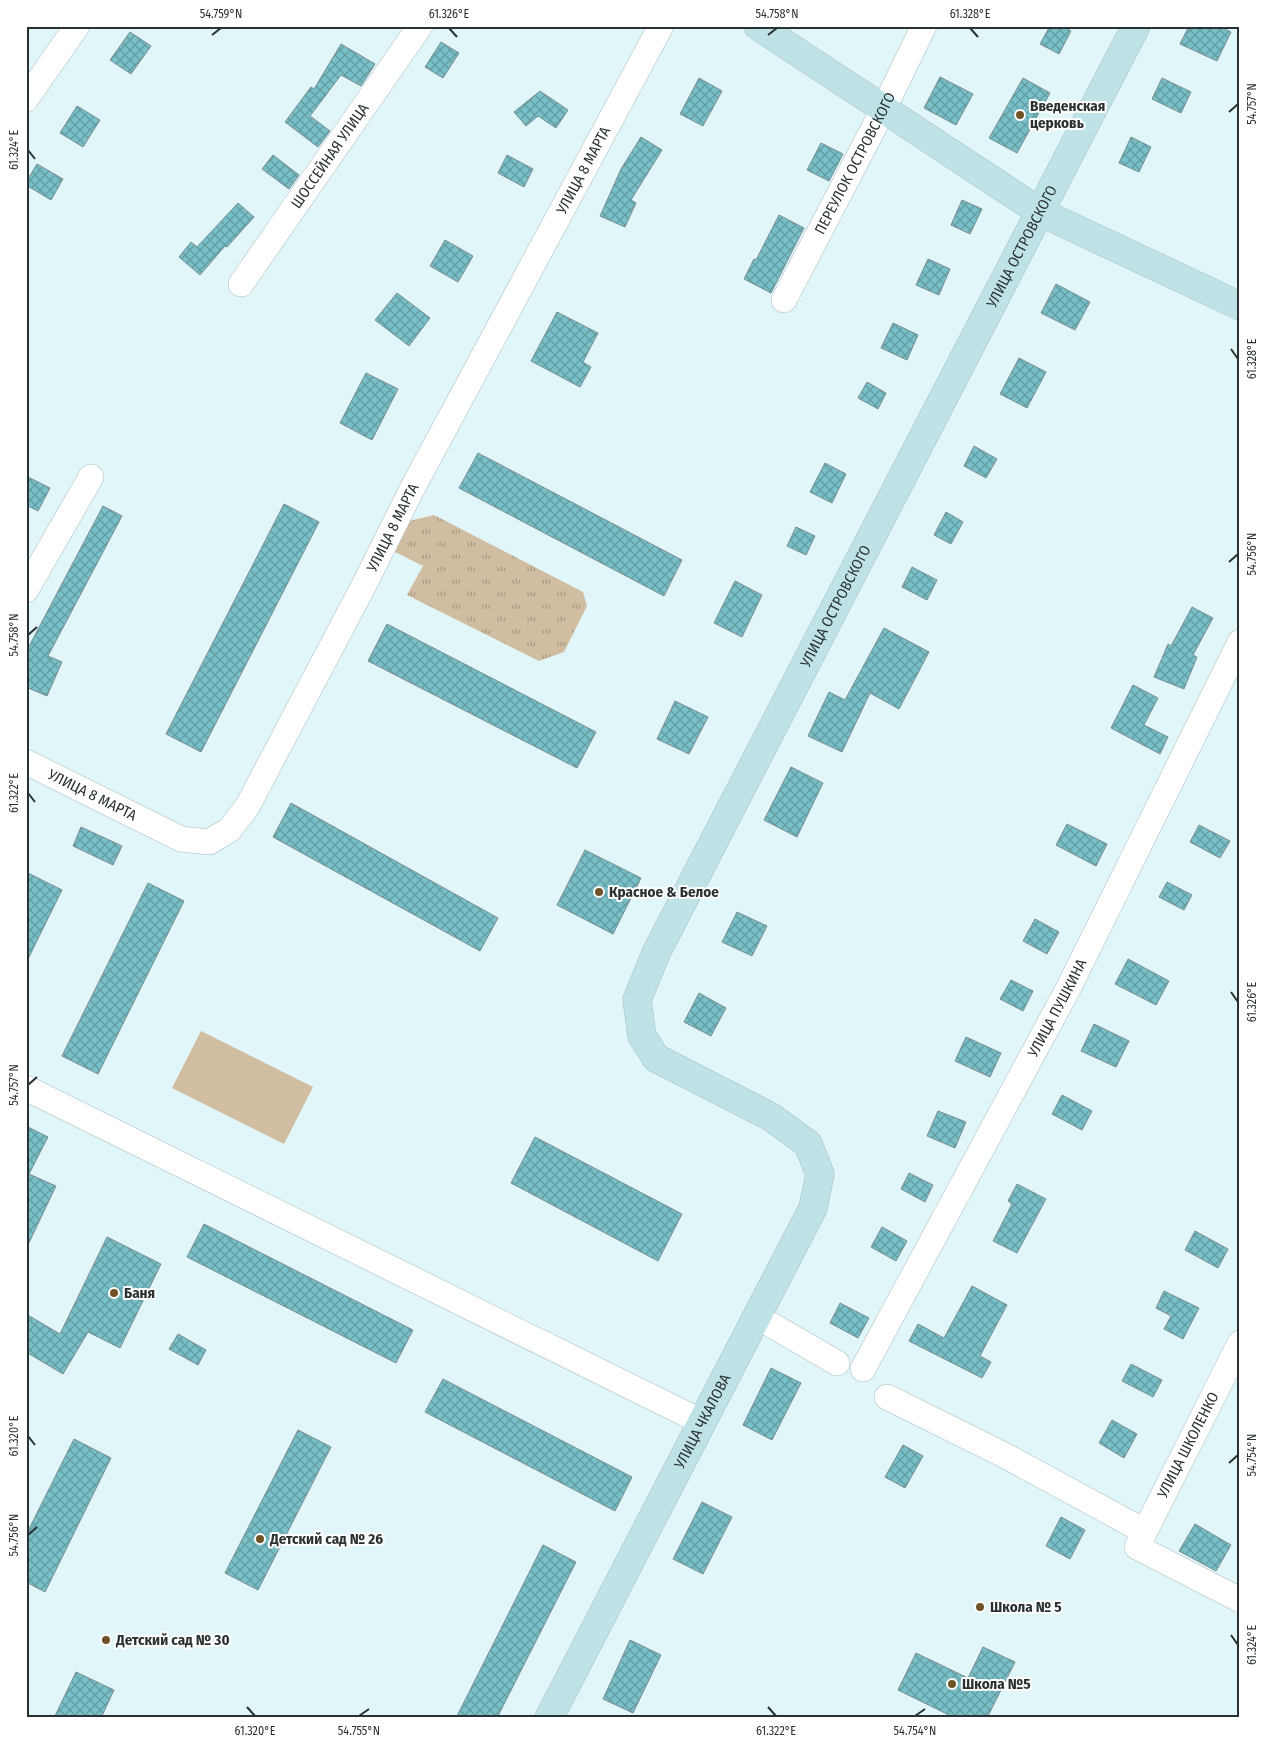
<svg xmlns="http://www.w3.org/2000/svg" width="1266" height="1744" viewBox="0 0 1266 1744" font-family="'Fira Sans Condensed',sans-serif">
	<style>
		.grass { fill: url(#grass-tufts) }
		.pitch { fill: #d1bda1 }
		.building { fill: url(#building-cross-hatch); stroke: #7a8e90 }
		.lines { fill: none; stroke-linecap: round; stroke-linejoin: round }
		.street-casing { stroke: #aabec1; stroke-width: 26 }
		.secondary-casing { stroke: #aabec1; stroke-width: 29 }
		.street { stroke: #fff; stroke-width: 25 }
		.secondary { stroke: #bee2e6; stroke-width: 28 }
		.ticks { fill: none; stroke: #293132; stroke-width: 2 }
		.poi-dot { fill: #6f5226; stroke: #fff; stroke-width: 2 }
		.labels { text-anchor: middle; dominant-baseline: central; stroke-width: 4; stroke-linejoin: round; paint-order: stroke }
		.poi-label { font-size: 15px; font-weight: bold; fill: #293132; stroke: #fff; text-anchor: start }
		.street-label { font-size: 15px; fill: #293132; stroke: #fff }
		.neatline { fill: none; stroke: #293132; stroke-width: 2 }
		.ticks-label { font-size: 12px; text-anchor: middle; fill: #293132 }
	</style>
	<defs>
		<pattern id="grass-tufts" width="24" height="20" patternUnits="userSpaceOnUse" patternTransform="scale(1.25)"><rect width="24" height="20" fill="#d1bda1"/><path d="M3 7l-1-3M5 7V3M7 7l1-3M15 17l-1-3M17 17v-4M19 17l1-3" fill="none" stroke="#aa9a84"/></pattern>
		<pattern id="building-cross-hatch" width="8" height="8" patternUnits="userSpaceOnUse" patternTransform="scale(1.25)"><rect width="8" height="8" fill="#78bfc8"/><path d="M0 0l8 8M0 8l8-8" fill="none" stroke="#629ca3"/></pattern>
	</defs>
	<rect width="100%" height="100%" fill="#e1f6f9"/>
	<path class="grass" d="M434 515 583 592 587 606 564 652 539 661 407 595 423 566 395 552 409 521Z"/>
	<path class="pitch" d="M201 1031 313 1087 284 1144 172 1088Z"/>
	<path class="building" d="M1050 26H1062L1071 31 1059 54 1040 44Z
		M1189 26H1219L1231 32 1217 61 1180 44Z
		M130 32 151 46 131 74 110 60Z
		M441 42 459 53 443 78 425 67Z
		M341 44 375 64 361 86 341 75 310 116 330 131 318 147 285 122 311 87 314 89Z
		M940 77 973 94 956 125 924 108Z
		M699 78 722 91 703 126 680 114Z
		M1023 78 1050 93 1017 153 989 138Z
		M1162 78 1191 92 1181 113 1152 99Z
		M540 91 568 110 556 128 538 116 526 126 514 112Z
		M77 106 100 120 83 147 60 133Z
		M641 137 662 150 631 200 636 203 625 227 600 216 621 169Z
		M1131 137 1151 147 1139 172 1119 163Z
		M821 143 843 154 829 181 807 170Z
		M273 155 299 175 289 189 262 169Z
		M507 155 533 169 524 187 498 173Z
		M37 164 63 179 51 200 26 185V182Z
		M962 200 982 209 970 234 951 225Z
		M238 203 254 217 227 247 225 246 200 275 179 257 191 242 197 247Z
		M779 215 804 228 771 293 744 279 754 259 756 260Z
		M445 240 473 256 458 282 430 266Z
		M928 259 950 269 939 295 916 285Z
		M1056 284 1090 302 1075 330 1041 313Z
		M397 293 430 318 409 346 375 320Z
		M557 312 598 333 583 362 591 367 580 387 531 361Z
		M893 323 918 335 907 360 881 348Z
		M1019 358 1046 372 1027 408 1000 394Z
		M366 373 398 389 372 440 340 423Z
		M867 382 886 393 878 409 858 398Z
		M974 446 997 459 986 478 964 466Z
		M478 453 682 560 664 596 459 488Z
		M825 463 846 474 832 503 810 492Z
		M26 476 50 488 38 511 26 505Z
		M284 504 319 522 201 752 166 734Z
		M103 506 122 516 48 656 62 662 47 696 26 687V652Z
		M946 512 963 522 951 544 934 535Z
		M796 527 815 536 806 555 787 546Z
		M912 567 937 580 927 600 902 587Z
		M735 581 762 595 742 637 714 623Z
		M1192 607 1213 618 1193 655 1197 657 1184 689 1154 677 1168 644 1171 646Z
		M387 624 596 732 577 768 368 661Z
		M884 628 929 652 899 709 870 693 842 752 808 736 829 692 845 700Z
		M1133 685 1158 698 1144 725 1168 737 1160 754 1111 728Z
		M675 701 708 717 689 754 657 739Z
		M791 767 823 783 797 837 764 820Z
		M291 803 498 918 480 951 273 837Z
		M1067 824 1107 844 1096 866 1056 845Z
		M1199 825 1230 841 1220 858 1190 842Z
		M81 827 122 846 113 865 73 846Z
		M585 850 641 878 613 934 557 905Z
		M26 872 62 890 26 963Z
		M1167 882 1192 895 1184 910 1159 897Z
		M148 883 184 901 98 1074 62 1056Z
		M737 912 767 926 752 956 722 942Z
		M1035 919 1059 932 1047 954 1023 941Z
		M1128 959 1169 981 1156 1005 1115 984Z
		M1011 980 1033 991 1023 1011 1000 999Z
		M699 993 726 1008 711 1036 684 1022Z
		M1094 1024 1129 1041 1116 1067 1081 1051Z
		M966 1037 1001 1053 990 1077 955 1061Z
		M1062 1095 1092 1111 1082 1130 1052 1114Z
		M938 1111 966 1122 955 1148 927 1136Z
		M26 1126 48 1137 29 1174 56 1186 26 1249Z
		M535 1137 682 1214 658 1261 511 1183Z
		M909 1173 933 1185 925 1202 901 1189Z
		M1017 1184 1046 1199 1017 1253 993 1241 1012 1204 1008 1201Z
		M204 1224 413 1330 396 1363 187 1257Z
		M882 1227 907 1241 896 1261 871 1247Z
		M1195 1231 1228 1249 1218 1268 1185 1250Z
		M107 1237 161 1264 120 1348 88 1332 63 1374 26 1352V1314L60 1334Z
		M972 1286 1007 1305 980 1356 991 1362 982 1378 909 1341 918 1324 944 1338Z
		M1164 1291 1199 1308 1183 1339 1164 1329 1171 1316 1156 1308Z
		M840 1303 869 1318 858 1338 830 1323Z
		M178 1334 206 1350 198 1365 169 1349Z
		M1131 1364 1162 1380 1153 1397 1122 1381Z
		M771 1368 801 1383 772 1440 743 1425Z
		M443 1379 632 1477 615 1511 425 1412Z
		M1112 1420 1137 1434 1124 1458 1099 1443Z
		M298 1430 331 1447 258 1590 225 1573Z
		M74 1439 111 1458 45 1592 26 1582V1535Z
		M903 1445 923 1456 905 1488 885 1477Z
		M702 1502 732 1517 703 1574 673 1559Z
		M1061 1517 1085 1530 1070 1559 1046 1546Z
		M1195 1524 1231 1545 1216 1571 1179 1551Z
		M543 1545 576 1562 497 1718H456Z
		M630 1640 661 1655 633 1713 603 1699Z
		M983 1647 1015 1662 987 1718H955L898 1690 916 1653 968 1678Z
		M76 1672 114 1690 101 1718H54Z"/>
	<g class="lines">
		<g class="street-casing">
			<g id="street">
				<path d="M26 99 77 26"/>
				<path id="s1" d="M241 284 420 26"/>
				<path id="s2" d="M784 300 883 110 924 26"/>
				<path d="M26 590 91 477"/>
				<path id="s3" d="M26 762 181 839 209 842 229 830 247 807 363 587 412 489 661 26"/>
				<path d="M26 1088 702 1422"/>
				<path d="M756 1316 837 1363"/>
				<path d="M1240 1343 1137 1547 1240 1600"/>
				<path id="s4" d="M863 1369 1069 987 1240 642"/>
				<path d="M887 1397 1004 1455 1144 1531"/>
			</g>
		</g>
		<g class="secondary-casing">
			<g id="secondary">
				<path d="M758 26 1040 212 1240 306"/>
				<path id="s5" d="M549 1718 813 1208 820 1174 808 1144 771 1117 656 1058 642 1036 637 1000 656 953 1136 26"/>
			</g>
		</g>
		<use href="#street" class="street"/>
		<use href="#secondary" class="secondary"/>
	</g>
	<path class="ticks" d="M449 28 457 37M970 28 978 37M212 35 221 28M768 35 777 28M1229 112 1238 104M28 150 35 159M1231 349 1238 359M1229 562 1238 554M28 635 37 627M28 793 35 802M1231 992 1238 1002M28 1085 37 1077M28 1436 35 1445M1229 1463 1238 1455M28 1535 37 1527M1231 1635 1238 1645M247 1707 255 1716M768 1707 776 1716M359 1716 369 1709M915 1716 925 1709"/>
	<g class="poi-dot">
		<circle cx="1020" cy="115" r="5"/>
		<circle cx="599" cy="892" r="5"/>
		<circle cx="114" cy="1293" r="5"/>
		<circle cx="260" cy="1539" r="5"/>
		<circle cx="980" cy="1607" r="5"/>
		<circle cx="106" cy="1640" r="5"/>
		<circle cx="952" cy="1684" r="5"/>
	</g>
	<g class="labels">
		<g class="poi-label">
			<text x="1030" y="106">Введенская<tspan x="1030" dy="17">церковь</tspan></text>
			<text x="609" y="892">Красное &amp; Белое</text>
			<text x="124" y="1293">Баня</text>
			<text x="270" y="1539">Детский сад № 26</text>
			<text x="990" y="1607">Школа № 5</text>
			<text x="116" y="1640">Детский сад № 30</text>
			<text x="962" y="1684">Школа №5</text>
		</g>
		<g class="street-label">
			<text stroke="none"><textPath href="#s1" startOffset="156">ШОССЕЙНАЯ УЛИЦА</textPath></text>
			<text stroke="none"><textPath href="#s2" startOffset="154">ПЕРЕУЛОК ОСТРОВСКОГО</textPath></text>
			<text stroke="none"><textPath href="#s3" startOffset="974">УЛИЦА 8 МАРТА</textPath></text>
			<text stroke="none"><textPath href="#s5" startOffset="1725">УЛИЦА ОСТРОВСКОГО</textPath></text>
			<text stroke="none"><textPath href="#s3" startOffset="569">УЛИЦА 8 МАРТА</textPath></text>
			<text stroke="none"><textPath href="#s5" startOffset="1320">УЛИЦА ОСТРОВСКОГО</textPath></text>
			<text stroke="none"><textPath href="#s3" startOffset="74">УЛИЦА 8 МАРТА</textPath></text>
			<text stroke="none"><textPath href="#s4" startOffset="410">УЛИЦА ПУШКИНА</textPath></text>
			<text stroke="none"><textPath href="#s5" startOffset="334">УЛИЦА ЧКАЛОВА</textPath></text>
			<text transform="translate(1188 1445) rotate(-63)">УЛИЦА ШКОЛЕНКО</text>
		</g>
	</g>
	<rect width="1266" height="1744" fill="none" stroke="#ffffff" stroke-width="55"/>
	<rect x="28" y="28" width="1210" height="1688" class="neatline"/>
	<g class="ticks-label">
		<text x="221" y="18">54.759°N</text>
		<text x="449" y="18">61.326°E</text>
		<text x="777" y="18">54.758°N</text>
		<text x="970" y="18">61.328°E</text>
		<text transform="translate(1252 104) rotate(-90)" y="4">54.757°N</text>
		<text transform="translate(14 150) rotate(-90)" y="4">61.324°E</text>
		<text transform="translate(1252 359) rotate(-90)" y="4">61.328°E</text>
		<text transform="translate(1252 554) rotate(-90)" y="4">54.756°N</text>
		<text transform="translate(14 635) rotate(-90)" y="4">54.758°N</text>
		<text transform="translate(14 793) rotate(-90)" y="4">61.322°E</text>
		<text transform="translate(1252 1002) rotate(-90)" y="4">61.326°E</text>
		<text transform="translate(14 1085) rotate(-90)" y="4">54.757°N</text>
		<text transform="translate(14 1436) rotate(-90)" y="4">61.320°E</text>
		<text transform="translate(1252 1455) rotate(-90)" y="4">54.754°N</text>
		<text transform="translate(14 1535) rotate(-90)" y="4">54.756°N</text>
		<text transform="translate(1252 1645) rotate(-90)" y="4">61.324°E</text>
		<text x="255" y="1735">61.320°E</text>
		<text x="359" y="1735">54.755°N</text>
		<text x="776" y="1735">61.322°E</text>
		<text x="915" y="1735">54.754°N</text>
	</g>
</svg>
